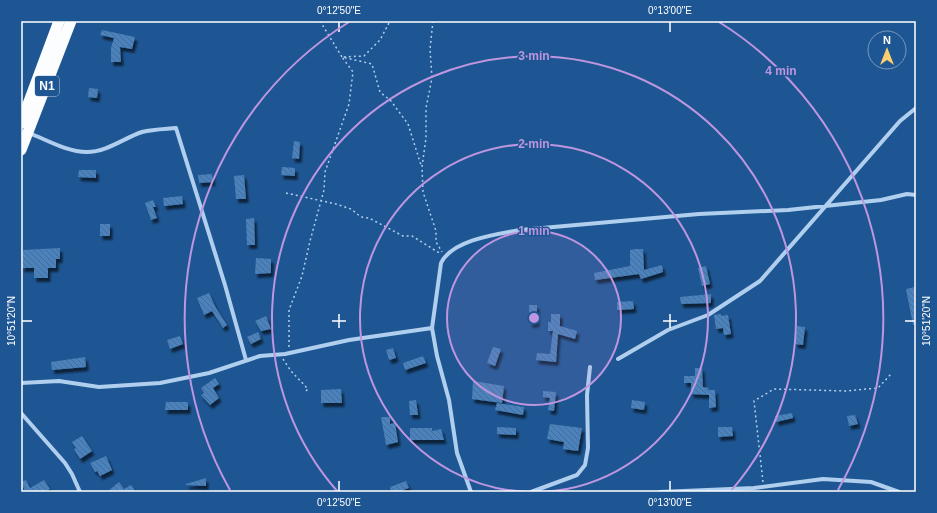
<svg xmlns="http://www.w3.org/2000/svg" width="937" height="513" viewBox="0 0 937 513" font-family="Arial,sans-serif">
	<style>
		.building { fill: url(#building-back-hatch); filter: url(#shadow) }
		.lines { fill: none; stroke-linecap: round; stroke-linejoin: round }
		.path { stroke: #b0cfee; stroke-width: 1.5; stroke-dasharray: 2 3; stroke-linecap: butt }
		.minor { stroke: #b0cfee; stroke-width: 4 }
		.trunk { stroke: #fbfdff; stroke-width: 11 }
		.ticks { fill: none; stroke: #fff; stroke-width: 1.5 }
		.ring { fill: none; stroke: #bd96df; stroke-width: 2 }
		.labels { text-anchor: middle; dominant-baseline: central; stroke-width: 3; stroke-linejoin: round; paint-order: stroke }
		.shield { fill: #1e5693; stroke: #bcccdf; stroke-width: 1 }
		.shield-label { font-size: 12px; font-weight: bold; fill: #fff }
		.centre { fill: #bd96df; stroke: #1e5693; stroke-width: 2 }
		.ring-label { font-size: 12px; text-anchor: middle; font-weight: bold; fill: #bd96df; stroke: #1e5693; stroke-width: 3; stroke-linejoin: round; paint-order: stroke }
		.neatline { fill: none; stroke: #fff; stroke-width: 1.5 }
		.ticks-label { font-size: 10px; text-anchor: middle; fill: #fff }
	</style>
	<defs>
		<pattern id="building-back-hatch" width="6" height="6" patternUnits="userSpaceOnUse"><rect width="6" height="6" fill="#4a82bc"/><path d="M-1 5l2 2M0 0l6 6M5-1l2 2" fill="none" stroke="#4b6c8f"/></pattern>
		<filter id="shadow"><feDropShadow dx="2.5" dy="4" stdDeviation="1" flood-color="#0009"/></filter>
	</defs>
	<rect width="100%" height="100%" fill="#1e5693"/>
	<path class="building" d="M102 30 135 37 132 49 120 47 121 62H111V48L114 38 100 35Z
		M89 88 98 89 97 98 88 97Z
		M294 141 300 142 299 159 292 158Z
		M282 167 295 168V176L281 175Z
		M79 170H96V178L78 177Z
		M212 174 213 182 199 183 198 175Z
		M244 175 246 199H236L234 176Z
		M182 196 183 204 164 206 163 198Z
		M153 200 156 207H153L157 218 151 220 145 203Z
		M254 218 255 245H247L246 219Z
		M100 224H110V236H100Z
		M60 248V259H56V268H48V278H34V268H22L23 250Z
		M636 249H643L644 270 662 265 663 272 641 279 639 274 595 280 594 273 630 266V250Z
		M256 258 271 259V273L255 274Z
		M706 266 710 284 702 286 698 268Z
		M915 287 916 325H913L906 289Z
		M209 293 216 308 227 325 223 328 212 311 204 315 197 298Z
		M711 294V303L681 304 680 297Z
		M633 301 634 309 617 310V302Z
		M529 305H537V323L530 324Z
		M551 314H560V326L577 331 575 339 558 334 556 362 536 360 537 353 550 354 553 331H548V322H551Z
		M721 314V316L728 315 731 334 724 335 723 328 716 329 714 315Z
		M266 316 271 329 261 331 255 321Z
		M797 326 805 327 803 345 795 344Z
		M258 332 261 339 251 344 247 337Z
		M180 336 183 344 170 349 167 340Z
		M493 347 501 349 495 366 487 363Z
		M393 348 396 358 389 360 386 350Z
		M423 356 426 363 405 370 403 363Z
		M85 357 86 367 52 370 51 362Z
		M695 368H702L703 387 709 388 708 390H715L716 407 709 408V395L691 394V383H684V376H695Z
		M215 378 219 384 213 388 219 398 210 405 201 395 204 393 201 388Z
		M473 381 504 386 502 403 472 399Z
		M341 389 342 403H321V390Z
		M543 391 556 392 554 411 548 410 550 398 543 397Z
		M416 400 418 415H410L409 401Z
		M632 400 645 402 644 410 631 408Z
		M166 402H188V410H165Z
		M497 403 524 407 523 415 495 410Z
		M792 413 793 418 776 422 775 416Z
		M855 415 858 424 849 426 847 416Z
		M381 417H390V424L395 423 398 442 386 445Z
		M550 424 582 428 578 451 563 449 564 442 547 439Z
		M497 427 516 428V435L497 434Z
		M718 427H732L733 436 718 437Z
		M410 428H432V431L441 429 444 440H410Z
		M82 436 92 451 80 459 74 449 76 448 72 442Z
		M106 456 112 470 100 476 97 471 95 472 90 463Z
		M206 478V486L186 485V484Z
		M26 480 30 488 44 480 50 489 44 492H23L25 491 21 482Z
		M406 481 409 488 398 492H391L390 487Z
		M119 482 124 489 131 485 136 492H107Z"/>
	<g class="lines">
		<path class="path" d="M320 21 342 57 372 64 380 92 391 101 408 124 421 165
			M433 21 430 49 432 78 426 108V138L422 167 423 192 436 231V242L442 252
			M286 193 336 204 351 209 361 217 369 218 403 236H412L441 254
			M289 347V310L302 276 310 241 324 190 325 172 349 104 353 72 342 57 364 56 380 40 390 21
			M283 359 291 371 308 389 306 391
			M763 482 754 401 774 389 846 391 878 388 892 373"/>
		<path class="minor" d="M29 133C47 140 67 152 87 152 107 152 124 138 142 132 153 129 165 129 176 128L225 285 246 360
			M618 359 668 330 708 315 760 281 900 121 916 108
			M21 383 59 381 99 387 160 383 209 373 260 356 285 354 349 340 432 328
			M21 413 65 463 72 474 80 492
			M471 492 457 453 449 400 437 356 432 328 441 263C452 240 497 234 520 230L699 214 788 210 881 200 907 194 916 195
			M531 492 577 475 585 465 588 448 587 395 590 367
			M660 492 754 488 823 479 871 482 899 492"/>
		<path class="trunk" d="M21 123 59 21
			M21 150 71 21"/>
	</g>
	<path class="ticks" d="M339 22V32M670 22V32M339 314V328M670 314V328M22 321H32M332 321H346M663 321H677M905 321H915M339 481V491M670 481V491"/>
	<circle cx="534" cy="318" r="87" fill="#bd96df" fill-opacity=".12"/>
	<g class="ring">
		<circle cx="534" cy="318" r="87"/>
		<path d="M532 492A174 174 0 1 1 536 492"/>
		<path d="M338 492A262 262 0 1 1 730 492"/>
		<path d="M230 490A349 349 0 0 1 349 22M719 22A349 349 0 0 1 838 490"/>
	</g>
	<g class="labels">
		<rect class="shield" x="35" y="76" width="24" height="20" rx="3"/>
		<g class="shield-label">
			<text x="47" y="86">N1</text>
		</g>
	</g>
	<circle cx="534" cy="318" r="6" class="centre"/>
	<g class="ring-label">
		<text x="534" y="60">3 min</text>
		<text x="781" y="75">4 min</text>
		<text x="534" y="148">2 min</text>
		<text x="534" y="235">1 min</text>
	</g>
	<rect width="937" height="513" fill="none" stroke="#1e5693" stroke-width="44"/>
	<g transform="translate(887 50)"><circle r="19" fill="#1e5693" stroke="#789abe"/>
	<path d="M0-3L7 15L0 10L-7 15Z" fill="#fdce6f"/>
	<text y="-6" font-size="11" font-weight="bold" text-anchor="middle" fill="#ffffff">N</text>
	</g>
	<rect x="22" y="22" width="893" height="469" class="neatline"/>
	<g class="ticks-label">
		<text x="339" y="14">0°12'50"E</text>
		<text x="670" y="14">0°13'00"E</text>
		<text transform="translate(11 321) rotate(-90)" y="4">10°51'20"N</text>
		<text transform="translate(926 321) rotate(-90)" y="4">10°51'20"N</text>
		<text x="339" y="506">0°12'50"E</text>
		<text x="670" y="506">0°13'00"E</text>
	</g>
</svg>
